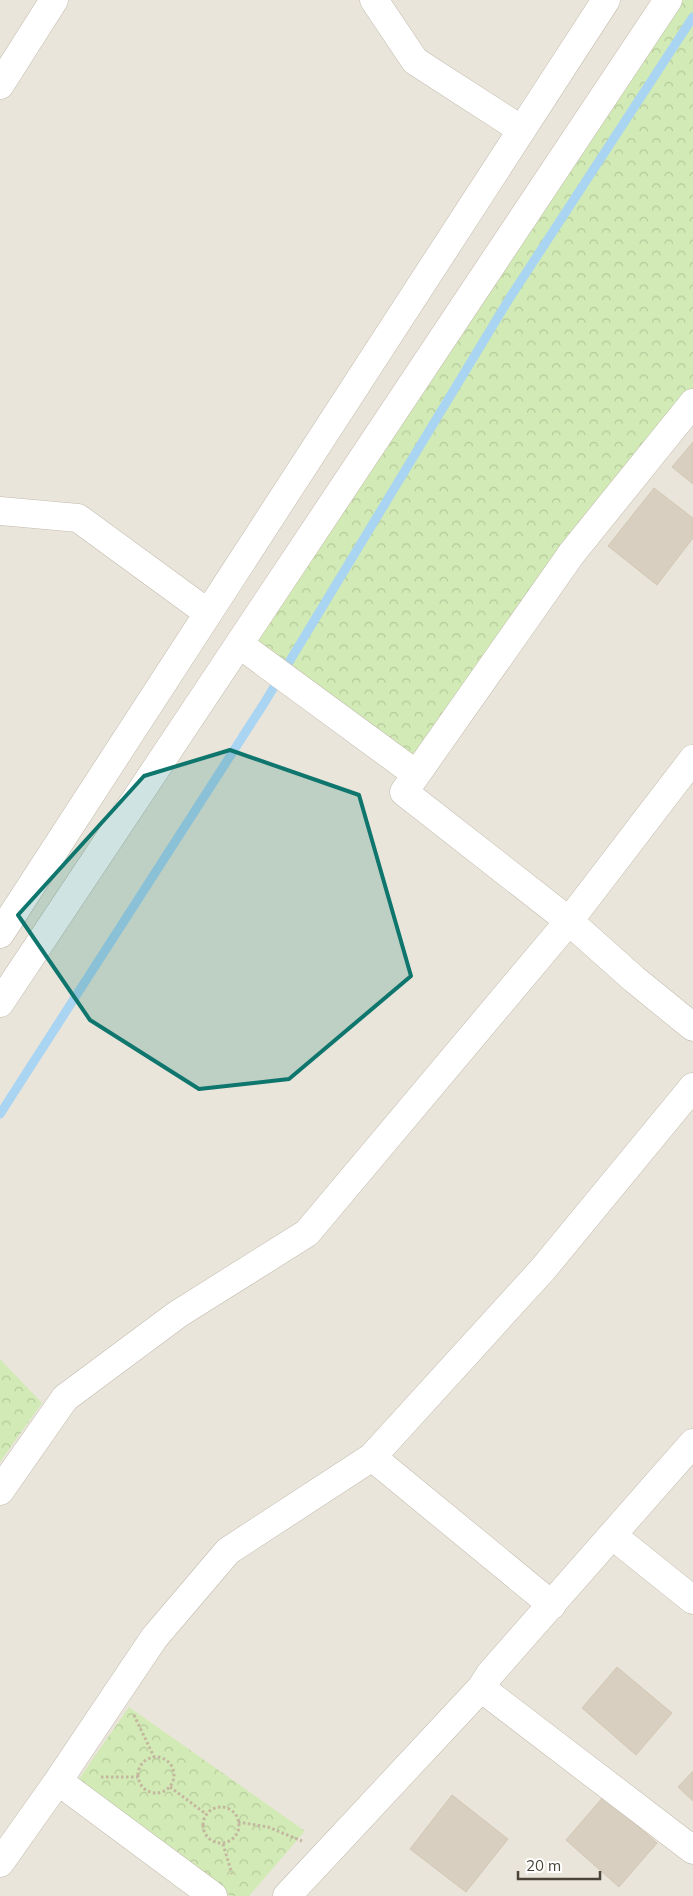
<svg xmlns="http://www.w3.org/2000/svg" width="693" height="1896" viewBox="0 0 693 1896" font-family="Mulish,sans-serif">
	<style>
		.residential { fill: #eae5da }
		.park { fill: url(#park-crowns) }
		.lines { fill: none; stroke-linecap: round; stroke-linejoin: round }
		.stream { stroke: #a9d4f2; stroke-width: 9 }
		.building { fill: #d8cfc1; stroke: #d3c7b4 }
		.minor-casing { stroke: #c2bbae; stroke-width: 29 }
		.path { stroke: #c4b79f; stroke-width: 3; stroke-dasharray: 2.5 2.5; stroke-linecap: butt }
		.minor { stroke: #fff; stroke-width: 28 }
		.marked { fill: #0f766e; fill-opacity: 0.2; stroke: #0f766e; stroke-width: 4; stroke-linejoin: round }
	</style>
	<defs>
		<pattern id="park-crowns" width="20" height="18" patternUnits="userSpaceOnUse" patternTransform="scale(1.25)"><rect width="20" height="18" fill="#d2eab5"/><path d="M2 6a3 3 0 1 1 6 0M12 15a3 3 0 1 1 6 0" fill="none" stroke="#b6ca9c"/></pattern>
	</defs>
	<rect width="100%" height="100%" fill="#f6f3ec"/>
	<path class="residential" d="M0 0H693V1896H0Z"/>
	<path class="park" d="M683 0H693V405L407 768 256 641Z
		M0 1359 42 1403 0 1462Z
		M129 1707 305 1831 249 1896H230L79 1779Z"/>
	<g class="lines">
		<path class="stream" d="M0 1114 263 705 509 299 693 17"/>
	</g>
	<path class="building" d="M693 442V484L672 467Z
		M654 488 693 518V538L657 585 608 546Z
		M617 1667 672 1713 636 1755 582 1708Z
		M693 1771V1801L678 1787Z
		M452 1795 508 1839 466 1892 410 1849Z
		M604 1796 657 1843 619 1887 566 1840Z"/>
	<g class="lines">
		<g class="minor-casing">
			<path id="minor" d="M374 0 415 61 522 130
				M0 85 54 0
				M693 403 572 553 404 792 569 921 634 979 693 1027
				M0 511 78 518 208 613
				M239 644 416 774
				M0 934 606 0
				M0 1003 668 0
				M372 1457 552 1605
				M0 1491 65 1398 178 1314 307 1233 569 921 693 759
				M612 1535 693 1600
				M481 1688 693 1850
				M58 1781 213 1896
				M0 1863 58 1781 154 1638 228 1551 372 1457 544 1268 693 1087
				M287 1896 481 1688 490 1674 693 1443"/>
		</g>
		<path class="path" d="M134 1715 154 1757
			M138 1775a18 18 0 1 1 36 0a18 18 0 1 1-36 0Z
			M101 1777H138
			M170 1787 206 1814
			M203 1825a18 18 0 1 1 36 0a18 18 0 1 1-36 0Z
			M238 1822 268 1827 302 1841
			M223 1844 232 1874"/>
		<use href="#minor" class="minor"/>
	</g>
	<path class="marked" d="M230 750 359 795 411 976 289 1079 199 1089 90 1020 18 915 144 776Z"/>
	<path d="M518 1871v8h82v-8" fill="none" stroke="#4b4439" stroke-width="2.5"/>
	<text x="526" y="1871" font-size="15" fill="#4b4439" stroke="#ffffff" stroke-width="4" paint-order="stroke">20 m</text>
</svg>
